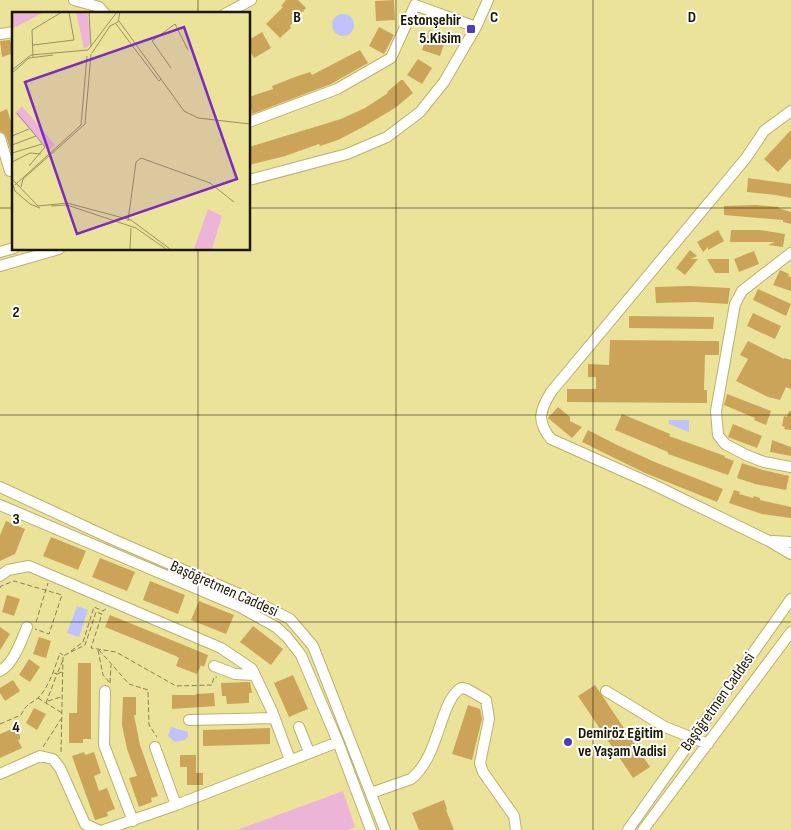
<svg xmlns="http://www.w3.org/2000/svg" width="791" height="830" viewBox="0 0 791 830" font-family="'Sofia Sans Condensed',sans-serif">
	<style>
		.green { fill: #ecb4d6 }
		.water { fill: #bec2fd }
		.building { fill: #cba359 }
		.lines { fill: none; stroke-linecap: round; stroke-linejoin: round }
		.minor-casing { stroke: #bbb16b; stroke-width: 12 }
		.path { stroke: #878050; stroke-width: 1; stroke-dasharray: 5 2.5; stroke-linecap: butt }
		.minor { stroke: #fff; stroke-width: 10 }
		.grid { fill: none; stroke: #1c1800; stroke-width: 1; stroke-opacity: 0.55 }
		.poi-dot { fill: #4c3eb4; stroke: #fff; stroke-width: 2 }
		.labels { text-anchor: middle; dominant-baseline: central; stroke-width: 4; stroke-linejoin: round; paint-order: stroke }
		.poi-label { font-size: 16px; font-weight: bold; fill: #1c1800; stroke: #fff; text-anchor: end }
		.street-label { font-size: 16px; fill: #1c1800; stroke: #fff }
		.inset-road { fill: none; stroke: #99925d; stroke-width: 1 }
		.view { fill: #7b2cbf; fill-opacity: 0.15; stroke: #7b2cbf; stroke-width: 2.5 }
		.inset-edge { fill: none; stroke: #1c1800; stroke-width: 2.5 }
		.grid-label { font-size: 16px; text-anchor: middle; font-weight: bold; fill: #1c1800; stroke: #fff; stroke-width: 4; stroke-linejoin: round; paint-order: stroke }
	</style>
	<rect width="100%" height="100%" fill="#ece39b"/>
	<path class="green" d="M343 791 355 827 348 830H237Z"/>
	<path class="water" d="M332 25a11 11 0 1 1 22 0a11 11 0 1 1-22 0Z
		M669 420H689V432L669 424Z
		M77 606 88 610 79 637 67 633Z
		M171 727 188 732V736L185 740 175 742 168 736Z"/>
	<path class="building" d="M286 0H298L306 8 290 26 291 28 280 38 266 24 283 7 281 6Z
		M394 0 395 20 376 21 375 1Z
		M379 27 394 35 384 54 369 46Z
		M429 30 447 35 440 56 422 50Z
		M262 32 271 48 254 58 249 49V40Z
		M10 40 14 53 2 57 0 41Z
		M360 50 368 63 331 84 252 114 249 97 273 89 272 86 295 77 310 72 312 75Z
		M418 59 432 68 422 84 407 75Z
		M401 80H403L413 93 395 108 363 127 338 140 320 146 319 144 285 156 249 165V147L341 119 365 108 388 93 387 92Z
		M7 109 14 131 13 158 6 136 0 131V112Z
		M791 130V158L778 172 764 159Z
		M748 178 791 184V198L776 195 747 192Z
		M756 205 779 207 778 208 791 212V224L783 222V220L724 215V206Z
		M718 230 724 241 708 250V247L703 252 697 242Z
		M731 230H760L785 234 783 247 768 245 775 242H730Z
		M690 250 697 256 691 259H698L685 275 676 268Z
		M754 251 759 264 739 272 734 259Z
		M707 259H729V273H715Z
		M780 270 789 274 788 276 791 277V291L773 285Z
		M689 286 730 288 728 304 695 302 656 303 655 287Z
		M758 289 791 304 786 316 753 300Z
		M753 313 781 326 775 339 747 326Z
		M629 316 714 317 713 329 629 328Z
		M610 340 719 341V355H705L704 390H707V403L567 402V389H596V377H588V364L609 365Z
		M748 341 784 359V358L791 360V389L786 387 780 400 768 397 736 381 748 359 740 355Z
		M727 394 771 411 766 425 754 420 755 418 724 405Z
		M558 407 570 417V421L582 427 572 438 548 418Z
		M789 411H791V430L784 429 785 427 782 426 784 416 787 417Z
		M622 414 670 434 669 436 725 456 724 457 734 461 728 475 668 454V452L615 430Z
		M733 424 762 436 757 448 728 437Z
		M588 430 617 445 657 463 723 489 717 502 645 473 582 442Z
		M772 440 791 447V456L770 452Z
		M742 463 763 470 789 476 786 490 755 484 737 478Z
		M734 490 740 492 739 494 753 498 754 496 760 498V500L791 507V518L762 514 729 503Z
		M6 521 25 529 15 554 0 561V535Z
		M51 537 86 551 78 570 43 556Z
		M100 558 135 572 127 591 92 577Z
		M150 581 185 595 178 614 143 600Z
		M7 595 20 599 14 616 2 612Z
		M199 601 234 615 226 634 191 620Z
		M110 615 208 655 204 667 201 665 197 674 176 666 179 658 176 656 105 627Z
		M253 626 283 649 271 665 240 642Z
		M0 627 10 634 0 650Z
		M39 637 51 641 46 658 33 654Z
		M29 659 40 667 30 682 19 675Z
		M78 663H91V739H83V743H69V713H77Z
		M293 675 308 709 289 717 274 683Z
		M13 680 20 691 5 701 0 693V688Z
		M250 682 252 693H249V703L227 704 226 696H222L221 683Z
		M595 685 650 767 633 778 578 696Z
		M214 693 215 706 172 709V695H196V694Z
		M123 697H136V715H134L140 745 158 796 151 798 152 802 139 807 129 778 137 776 127 749 122 725Z
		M468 705 480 709 482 719 472 760 452 754Z
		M34 708 46 714 37 730 26 723Z
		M17 727 20 736V739L18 740 22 748 0 758V734Z
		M270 728V744L203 746V730Z
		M84 752 85 755 94 752 101 773 94 776 99 791 107 788 115 809 107 812 108 816 95 820 72 756Z
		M180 755H196V773H203V785H187V767H180Z
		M444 800 447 809 446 810 454 830H419L412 813Z"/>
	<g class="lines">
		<g class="minor-casing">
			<path id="minor" d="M74 0 99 7 105 14
				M225 14 251 0
				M0 34 14 32
				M791 111 764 131 746 158 551 392C540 410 536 421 551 439L652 484 769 541 791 554
				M249 122 337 89 391 58 415 5 476 27
				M0 138 10 171 14 170
				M249 180 347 154 387 137 420 112 444 82 476 27 488 0
				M0 252 14 248
				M791 253 742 291 735 304 716 411 718 435 725 444 746 455 764 462 791 467
				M0 266 59 249
				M0 487 112 539 253 600 290 619 313 646 385 830
				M0 505 240 607 276 627 287 637 301 655 338 742 371 830
				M773 541 791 542
				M0 576 8 570 29 566 221 648 252 669 272 711 290 760
				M214 666 235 674 255 675
				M0 671C14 663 21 641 27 627
				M105 691 104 745 133 821
				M606 691 665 727 708 744
				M189 720 274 718
				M299 727 309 752
				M155 747 176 805
				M0 774 40 756 53 759 60 768 85 824 98 830
				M371 793 411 779C440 756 439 702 461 688L467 689 486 700 489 719 480 763 483 772 514 816 516 830
				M104 830 176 805 338 742
				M628 830 791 599
				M643 830 791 632"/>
		</g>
		<path class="path" d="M0 588 1 586 14 581 62 595 49 634 35 629
			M36 622 48 583
			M98 650 103 675 110 683
			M99 650 129 684 148 690 149 725 157 737
			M71 651 83 642 94 607 103 611 106 609
			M62 672 57 674 63 660
			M110 683 111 665
			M38 698 62 713
			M48 701 61 697
			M46 703 57 674 54 673
			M0 724 21 715C27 702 32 704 40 696 50 684 55 667 60 653L63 655
			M43 747 61 719
			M61 752 63 656 85 645 96 612 102 614 91 648 116 652 176 686 212 685 214 677H217"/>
		<use href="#minor" class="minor"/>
	</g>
	<path class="grid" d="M198 0V14M396 0V830M593 0V830M0 208H14M249 208H791M198 249V830M0 415H791M0 622H791"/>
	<g class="poi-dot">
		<rect x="466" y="24" width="10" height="10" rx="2.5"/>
		<circle cx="568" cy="742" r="5"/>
	</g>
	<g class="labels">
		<g class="poi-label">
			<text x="461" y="20">Estonşehir<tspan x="461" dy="18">5.Kisim</tspan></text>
			<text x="578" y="733" text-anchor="start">Demiröz Eğitim<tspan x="578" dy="18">ve Yaşam Vadisi</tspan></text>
		</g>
		<g class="street-label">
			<text transform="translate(224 589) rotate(24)">Başöğretmen Caddesi</text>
			<text transform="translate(718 702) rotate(-55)">Başöğretmen Caddesi</text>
		</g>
	</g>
	<g transform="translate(12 12)">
		<rect width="238" height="238" fill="#ece39b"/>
		<path d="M0 0H32L0 17ZM64 0H75L79 23 77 34 72 37ZM10 94 43 133 37 138 3 101ZM196 197 210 204 200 237H182Z" fill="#ecb4d6"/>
		<path class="inset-road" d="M77 0 79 35M107 9 172 99 186 106 238 112M104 12 147 69 149 67M21 33 62 28 57 0M80 41 98 14 106 10 108 0M21 45 20 18 50 0M159 56 140 29 163 12 176 38M0 58 19 43 76 38 105 0M0 61 17 46 41 43M5 101 33 135 17 154M0 124 17 117M0 133 24 124M0 141 30 132M0 150 18 141 29 142M0 167 26 194 55 191 119 208 158 237M0 170 3 179 18 192 28 196M3 173 69 113 75 44M9 175 11 167 73 112 79 42M39 194 55 193 124 216 154 237M116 209 124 150 129 146 198 171 222 190M118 237 119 216"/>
		<path class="view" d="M172 15 225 167 65 222 13 70Z"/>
		<rect width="238" height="238" class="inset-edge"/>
	</g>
	<g class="grid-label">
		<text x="297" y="22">B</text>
		<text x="494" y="22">C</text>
		<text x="692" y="22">D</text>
		<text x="16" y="317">2</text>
		<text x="16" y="524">3</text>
		<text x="16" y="732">4</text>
	</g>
</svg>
